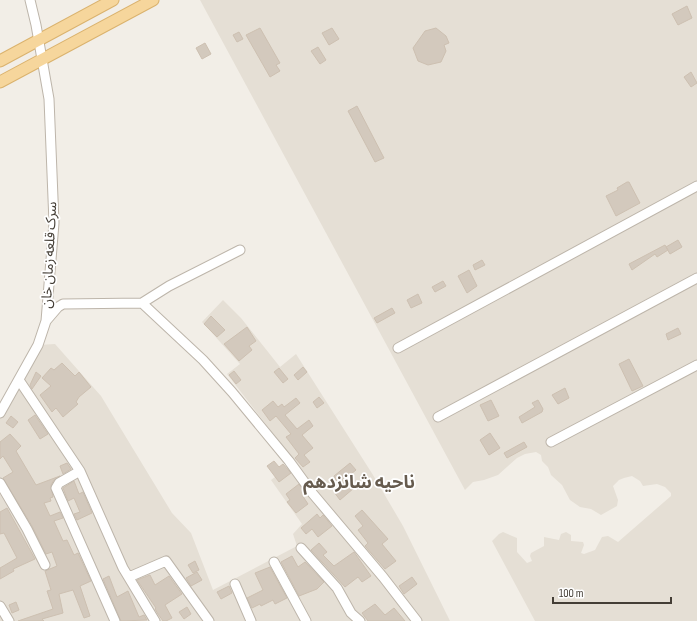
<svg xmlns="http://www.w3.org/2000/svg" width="697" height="621" viewBox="0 0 697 621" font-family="'Sofia Sans Condensed','Noto Sans Arabic',sans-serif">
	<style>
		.residential { fill: #e5dfd5 }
		.building { fill: #d3c9bd; stroke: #cdc0b1 }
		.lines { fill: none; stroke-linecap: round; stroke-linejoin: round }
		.minor-casing { stroke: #bdb5aa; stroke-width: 11 }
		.major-casing { stroke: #dab26d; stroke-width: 13 }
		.minor { stroke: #fff; stroke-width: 9 }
		.major { stroke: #f6d69c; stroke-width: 11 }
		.labels { text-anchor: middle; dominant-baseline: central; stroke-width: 3.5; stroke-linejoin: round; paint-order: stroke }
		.street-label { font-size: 14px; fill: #443e36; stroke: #fff }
		.district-label { font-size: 18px; font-weight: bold; fill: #665b4e; stroke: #fff }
	</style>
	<rect width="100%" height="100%" fill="#f2eee7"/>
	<path class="residential" d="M200 0H697V621H535L492 541 499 534 503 532 517 538V552L527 563 532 561 530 556 531 553 544 546V537L559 540 561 534 566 532 571 535V541L583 542 584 545 581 553 584 554 595 550 602 537 608 536 618 542 671 496V493L665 487 657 484 643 486 640 481 632 476 624 478 619 480 613 486 618 500 617 506 601 515 591 509 580 507 570 500 562 485 551 475 548 467 542 461 541 455 536 452 525 454 517 458 498 475 484 480 473 482 465 490Z
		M223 300 241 318 280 367 296 354 373 475 403 526 450 621H0V413L38 345 55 344 101 396 172 513 191 533 213 590 297 546 293 534 302 524 271 480 295 462 227 374 240 364 202 322Z"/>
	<path class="building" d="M687 6 692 18 678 25 672 14Z
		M260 28 280 63 276 65 280 71 270 77 246 35Z
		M332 28 339 39 329 45 322 33Z
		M436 28 446 36 449 43 444 45 446 51 441 62 428 65 418 61 413 48 425 31Z
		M239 32 243 39 237 42 233 35Z
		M205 43 211 54 202 59 196 48Z
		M318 47 326 60 320 64 311 51Z
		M691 72 697 83 691 87 684 77Z
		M357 106 384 158 375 162 348 111Z
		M627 182H629L640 203 616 216 606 196 618 190 617 188Z
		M678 240 682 247 670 254 666 247Z
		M665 245 668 250 657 257 655 254 632 270 629 264Z
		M482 260 485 265 475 270 473 265Z
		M469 270 477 286 467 293 458 276Z
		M443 281 446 286 435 292 432 287Z
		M418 294 422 303 411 308 407 300Z
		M392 308 395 313 377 323 374 318Z
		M211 316 225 330 217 337 204 324Z
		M247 327 256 341 249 346 252 350 239 361 224 344Z
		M678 328 681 334 668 340 666 334Z
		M629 359 643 386 632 391 619 364Z
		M62 363 75 376 79 372 91 387 79 397 76 402 78 404 63 417 56 408 52 412 40 395 51 386 42 378 51 368 54 370Z
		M303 367 307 372 298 380 294 375Z
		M279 368 288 379 283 383 274 372Z
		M234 371 241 380 236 384 229 375Z
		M36 372 41 376 32 389 30 385Z
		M565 388 569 398 558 404 552 395Z
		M319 397 324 403 317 408 313 402Z
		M296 398 300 403 285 415 297 429 309 420 313 426 302 435 313 448 304 455 310 462 303 467 295 458 299 454 286 437 291 434 276 416 270 421 262 410 273 401 278 407 282 404 284 407Z
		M491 400 499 416 488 421 480 405Z
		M538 400 543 409 542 412 522 423 519 417 535 407 532 403Z
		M35 415 48 434 40 439 28 420Z
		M11 416 18 422 13 428 6 423Z
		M490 433 500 448 489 455 480 440Z
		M10 434 21 446 16 451 36 485 60 476 54 480 51 485 53 497 50 498 51 501 44 503 50 516 60 512 63 518 54 521 63 541 67 540 74 555 78 553 91 581 80 586 90 616 84 618 73 590 59 594 63 613 42 619 44 621H18L53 609 47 591 51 590 45 571 57 566 52 552 46 554 32 526 3 478 13 472 3 456 0 459V442Z
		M524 442 527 447 507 458 504 453Z
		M274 461 279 467 283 464 291 473 279 482 267 466Z
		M67 463 71 469 63 474 60 466Z
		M350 463 356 470 346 478 354 488 340 500 334 492 340 488 334 476Z
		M74 481 79 494 83 492 92 513 77 520 74 514 80 512 74 498 68 501 63 488Z
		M299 484 305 493 302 495 308 504 296 513 287 502 290 500 286 494Z
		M7 508 35 559 13 569 14 571 0 579V568L17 558 4 533 0 534V512Z
		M362 510 388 539 382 544 396 561 385 569 365 546 368 543 358 530 363 526 355 516Z
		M317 514 320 518 323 515 332 526 318 537 312 529 306 534 301 528Z
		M319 543 327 552 323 555 334 566 354 552 371 576 362 582 358 577 345 587 311 550Z
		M292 556 298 567 305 562 324 582 317 589 299 596 281 562Z
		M195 561 199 570 193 573 188 565Z
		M270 567 287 598 275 604 273 600 261 606 260 604 252 608 247 598 263 590 255 573Z
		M197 572 202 580 191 586 186 578Z
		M150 575 155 585 169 576 182 594 165 605 172 618 166 621H163L158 614 155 609 156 608 137 580Z
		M109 576 117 597 128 591 139 617 144 615 147 620 121 621 103 579Z
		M412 577 417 584 404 594 399 586Z
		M229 586 232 593 221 599 217 592Z
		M16 602 19 610 12 613 9 605Z
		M375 604 385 615 394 608 405 621H368L362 613Z
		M187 607 191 614 184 619 179 612Z"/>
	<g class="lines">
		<g class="minor-casing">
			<path id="minor" d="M142 303 203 360 232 392 289 461 313 494 383 577 417 621
				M46 321 58 307 63 304 142 303 169 286 240 250
				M398 348 697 186
				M19 380 80 471 123 568 155 621
				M0 413 38 345 46 321 54 223 49 99 36 25 30 0
				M438 417 697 278
				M551 442 697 365
				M80 471 59 483 56 488 115 621
				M0 483 27 529 45 565
				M301 548 337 588 351 613 360 621
				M274 562 306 621
				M129 577 166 561 209 621
				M235 584 251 621
				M0 606 9 621"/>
		</g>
		<g class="major-casing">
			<path id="major" d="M0 61 113 0
				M0 82 153 0"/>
		</g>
		<use href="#minor" class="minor"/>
		<use href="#major" class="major"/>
	</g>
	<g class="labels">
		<g class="street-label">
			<text transform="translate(49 255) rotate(-87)">سرک قلعه زمان خان</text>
		</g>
		<g class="district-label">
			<text x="359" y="482">ناحیه شانزدهم</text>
		</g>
	</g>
	<path d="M553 597v6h118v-6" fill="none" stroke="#443e36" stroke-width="2"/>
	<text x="559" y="597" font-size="12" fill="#443e36" stroke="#ffffff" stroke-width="3" paint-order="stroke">100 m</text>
</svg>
